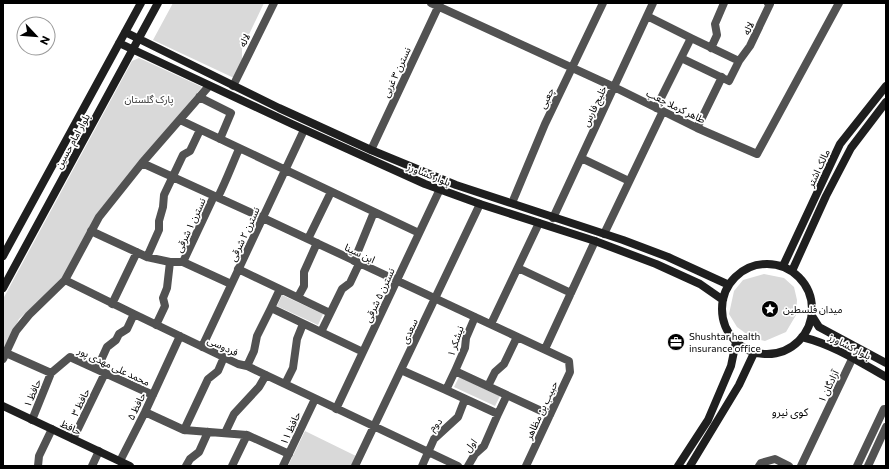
<svg xmlns="http://www.w3.org/2000/svg" width="889" height="469" viewBox="0 0 889 469" font-family="Commissioner,'Noto Sans Arabic',sans-serif">
	<style>
		.green { fill: #d9d9d9 }
		.lines { fill: none; stroke-linecap: round; stroke-linejoin: round }
		.street { stroke: #525252; stroke-width: 8 }
		.secondary { stroke: #1f1f1f; stroke-width: 8 }
		.labels { text-anchor: middle; dominant-baseline: central; stroke-width: 3.5; stroke-linejoin: round; paint-order: stroke }
		.street-label { font-size: 10px; fill: #000; stroke: #fff }
		.park-label { font-size: 10px; fill: #303030; stroke: #fff }
		.poi-label { font-size: 10px; fill: #000; stroke: #fff; text-anchor: start }
		.neighbourhood-label { font-size: 11px; fill: #000; stroke: #fff }
	</style>
	<rect width="100%" height="100%" fill="#fff"/>
	<path class="green" d="M173 3H264L242 49V64L234 78 153 40Z
		M139 58 202 87 98 212 63 278 19 319 3 353V299L132 61Z
		M764 274 784 278 794 287 797 300 796 315 786 332 765 341 752 338 737 327 729 314 734 291 743 280Z
		M282 295 323 314 318 325 277 306Z
		M459 377 500 396 495 406 454 387Z
		M305 431 356 456 351 466H288Z"/>
	<g class="lines">
		<path class="street" d="M431 3 614 87 697 128 757 154 839 3
			M647 16 691 38
			M711 48 717 35 715 24 724 3
			M739 61 691 38 681 58 729 81 739 61 750 46 770 4 768 3
			M233 86 274 3
			M199 97 231 113 220 139
			M656 108 681 58
			M180 120 419 233
			M697 128 722 77
			M371 150 440 3
			M581 158 629 181
			M142 163 263 218 569 361 570 372 526 466
			M218 197C226 181 232 165 239 149
			M512 203 545 124 603 3
			M553 218 653 3
			M91 231 147 257 170 262H183L231 284
			M604 234 663 111
			M308 239 331 192
			M147 257 159 230V221L163 207 164 195 183 155 190 151 200 130
			M354 261 374 212
			M183 262 214 196
			M518 268 571 293
			M238 269 280 289
			M65 280 134 314 238 364 247 366 458 466
			M298 297 304 286V272L317 243
			M112 304 137 252
			M330 313 280 289 271 308 321 332 342 289 350 283 359 264
			M491 324 539 223
			M156 325 165 306 163 298 167 288 170 262
			M321 332 363 352
			M202 347 304 130
			M545 349 595 241
			M6 353 51 373 70 357 153 395
			M3 359 16 331 29 315 65 280 99 217 142 163 209 86
			M247 366 254 351 257 336 271 308
			M97 369 107 347 116 340 119 334 127 329 134 314
			M401 370 446 390
			M455 371 465 348 466 338 475 317
			M285 384 293 368 297 339 303 324
			M488 386 495 372 504 364 517 337
			M507 395 498 414 446 390 455 371 550 415
			M336 409 440 189
			M145 412 184 430 247 435 289 454
			M32 420 51 373
			M184 430 208 379 218 371 224 357
			M225 433 234 414 259 387 266 375
			M73 439 105 373
			M120 461 145 412 180 336
			M38 466 39 456 52 429
			M92 466 99 451
			M186 466 190 459 199 452 208 432
			M232 466 247 435
			M283 466 315 399
			M355 466 480 204
			M422 466 434 439 458 417 465 399
			M468 466 475 454 484 446 498 414
			M759 466 761 463 775 459 789 466
			M801 466 853 357
			M857 466 884 409H886
			M868 466 886 427"/>
		<path class="secondary" d="M125 32 279 108 371 150 456 185 623 240 668 257 729 285
			M119 43 292 124 425 184 480 204 595 241 656 264 700 284 723 300
			M3 256 141 3
			M722 309a45 45 0 1 1 90 0a45 45 0 1 1-90 0Z
			M783 266 840 144 886 86
			M792 271 826 196 851 148 886 102
			M3 288 158 3
			M812 316 819 327 886 363
			M802 337C834 345 858 361 886 377
			M3 406 130 466
			M678 466 708 420 731 366 736 342
			M690 466 739 385 754 353"/>
	</g>
	<defs>
		<g id="sight-disc" transform="scale(0.9)"><circle r="9.5" fill="#000" stroke="#fff"/><path d="M0-6L1.8-2.2L6-1.7L2.9 1.2L3.7 5.4L0 3.3L-3.7 5.4L-2.9 1.2L-6-1.7L-1.8-2.2Z" fill="#fff"/></g>
		<g id="office-disc" transform="scale(0.9)"><circle r="9.5" fill="#000" stroke="#fff"/><path d="M-6-3h4V-5.5h4V-3h4V5H-6ZM-1-4.5V-3h2v-1.5ZM-6 0V1H6V0Z" fill="#fff"/></g>
	</defs>
	<g fill-rule="evenodd">
		<use href="#sight-disc" x="770" y="309"/>
		<use href="#office-disc" x="676" y="342"/>
	</g>
	<g class="labels">
		<g class="street-label">
			<text transform="translate(748 28) rotate(-65)">لاله</text>
			<text transform="translate(244 40) rotate(-64)">لاله</text>
			<text transform="translate(396 72) rotate(-65)">نسترن ۳ غربی</text>
			<text transform="translate(546 98) rotate(-64)">چعبی</text>
			<text transform="translate(594 106) rotate(-65)">خلیج فارس</text>
			<text transform="translate(676 106) rotate(26)">طاهر کرملا چعب</text>
			<text transform="translate(72 141) rotate(-61)">بلوار امام حسین</text>
			<text transform="translate(818 168) rotate(-65)">مالک اشتر</text>
			<text transform="translate(429 174) rotate(22)">بلوار کشاورز</text>
			<text transform="translate(190 225) rotate(-65)">نسترن ۱ شرقی</text>
			<text transform="translate(244 234) rotate(-65)">نسترن ۲ شرقی</text>
			<text transform="translate(360 253) rotate(25)">ابن سینا</text>
			<text transform="translate(379 295) rotate(-65)">نسترن ۵ شرقی</text>
			<text transform="translate(409 331) rotate(-65)">سعدی</text>
			<text transform="translate(455 341) rotate(-71)">نیشکر ۱</text>
			<text transform="translate(223 346) rotate(25)">فردوسی</text>
			<text transform="translate(850 346) rotate(27)">بلوار کشاورز</text>
			<text transform="translate(114 366) rotate(25)">محمد علی مهدی پور</text>
			<text transform="translate(828 386) rotate(-64)">آزادگان ۱</text>
			<text transform="translate(32 393) rotate(-67)">حافظ ۱</text>
			<text transform="translate(80 402) rotate(-64)">حافظ ۳</text>
			<text transform="translate(136 406) rotate(-64)">حافظ ۵</text>
			<text transform="translate(541 410) rotate(-65)">حبیب بن مظاهر</text>
			<text transform="translate(435 424) rotate(-45)">دوم</text>
			<text transform="translate(71 427) rotate(25)">حافظ</text>
			<text transform="translate(290 428) rotate(-65)">حافظ ۱۱</text>
			<text transform="translate(470 445) rotate(-52)">اول</text>
		</g>
		<g class="park-label">
			<text x="149" y="99">پارک گلستان</text>
		</g>
		<g class="poi-label">
			<text x="783" y="309">میدان فلسطین</text>
			<text x="689" y="336">Shushtar health<tspan x="689" dy="12">insurance office</tspan></text>
		</g>
		<g class="neighbourhood-label">
			<text x="790" y="411">کوی نیرو</text>
		</g>
	</g>
	<rect width="889" height="469" fill="none" stroke="#000000" stroke-width="8"/>
	<g transform="translate(36 36) rotate(116)"><circle r="19" fill="#ffffff" stroke="#999999"/>
	<path d="M0-3L7 15L0 10L-7 15Z" fill="#000000"/>
	<text y="-6" font-size="11" font-weight="bold" text-anchor="middle" fill="#000000">N</text>
	</g>
</svg>
